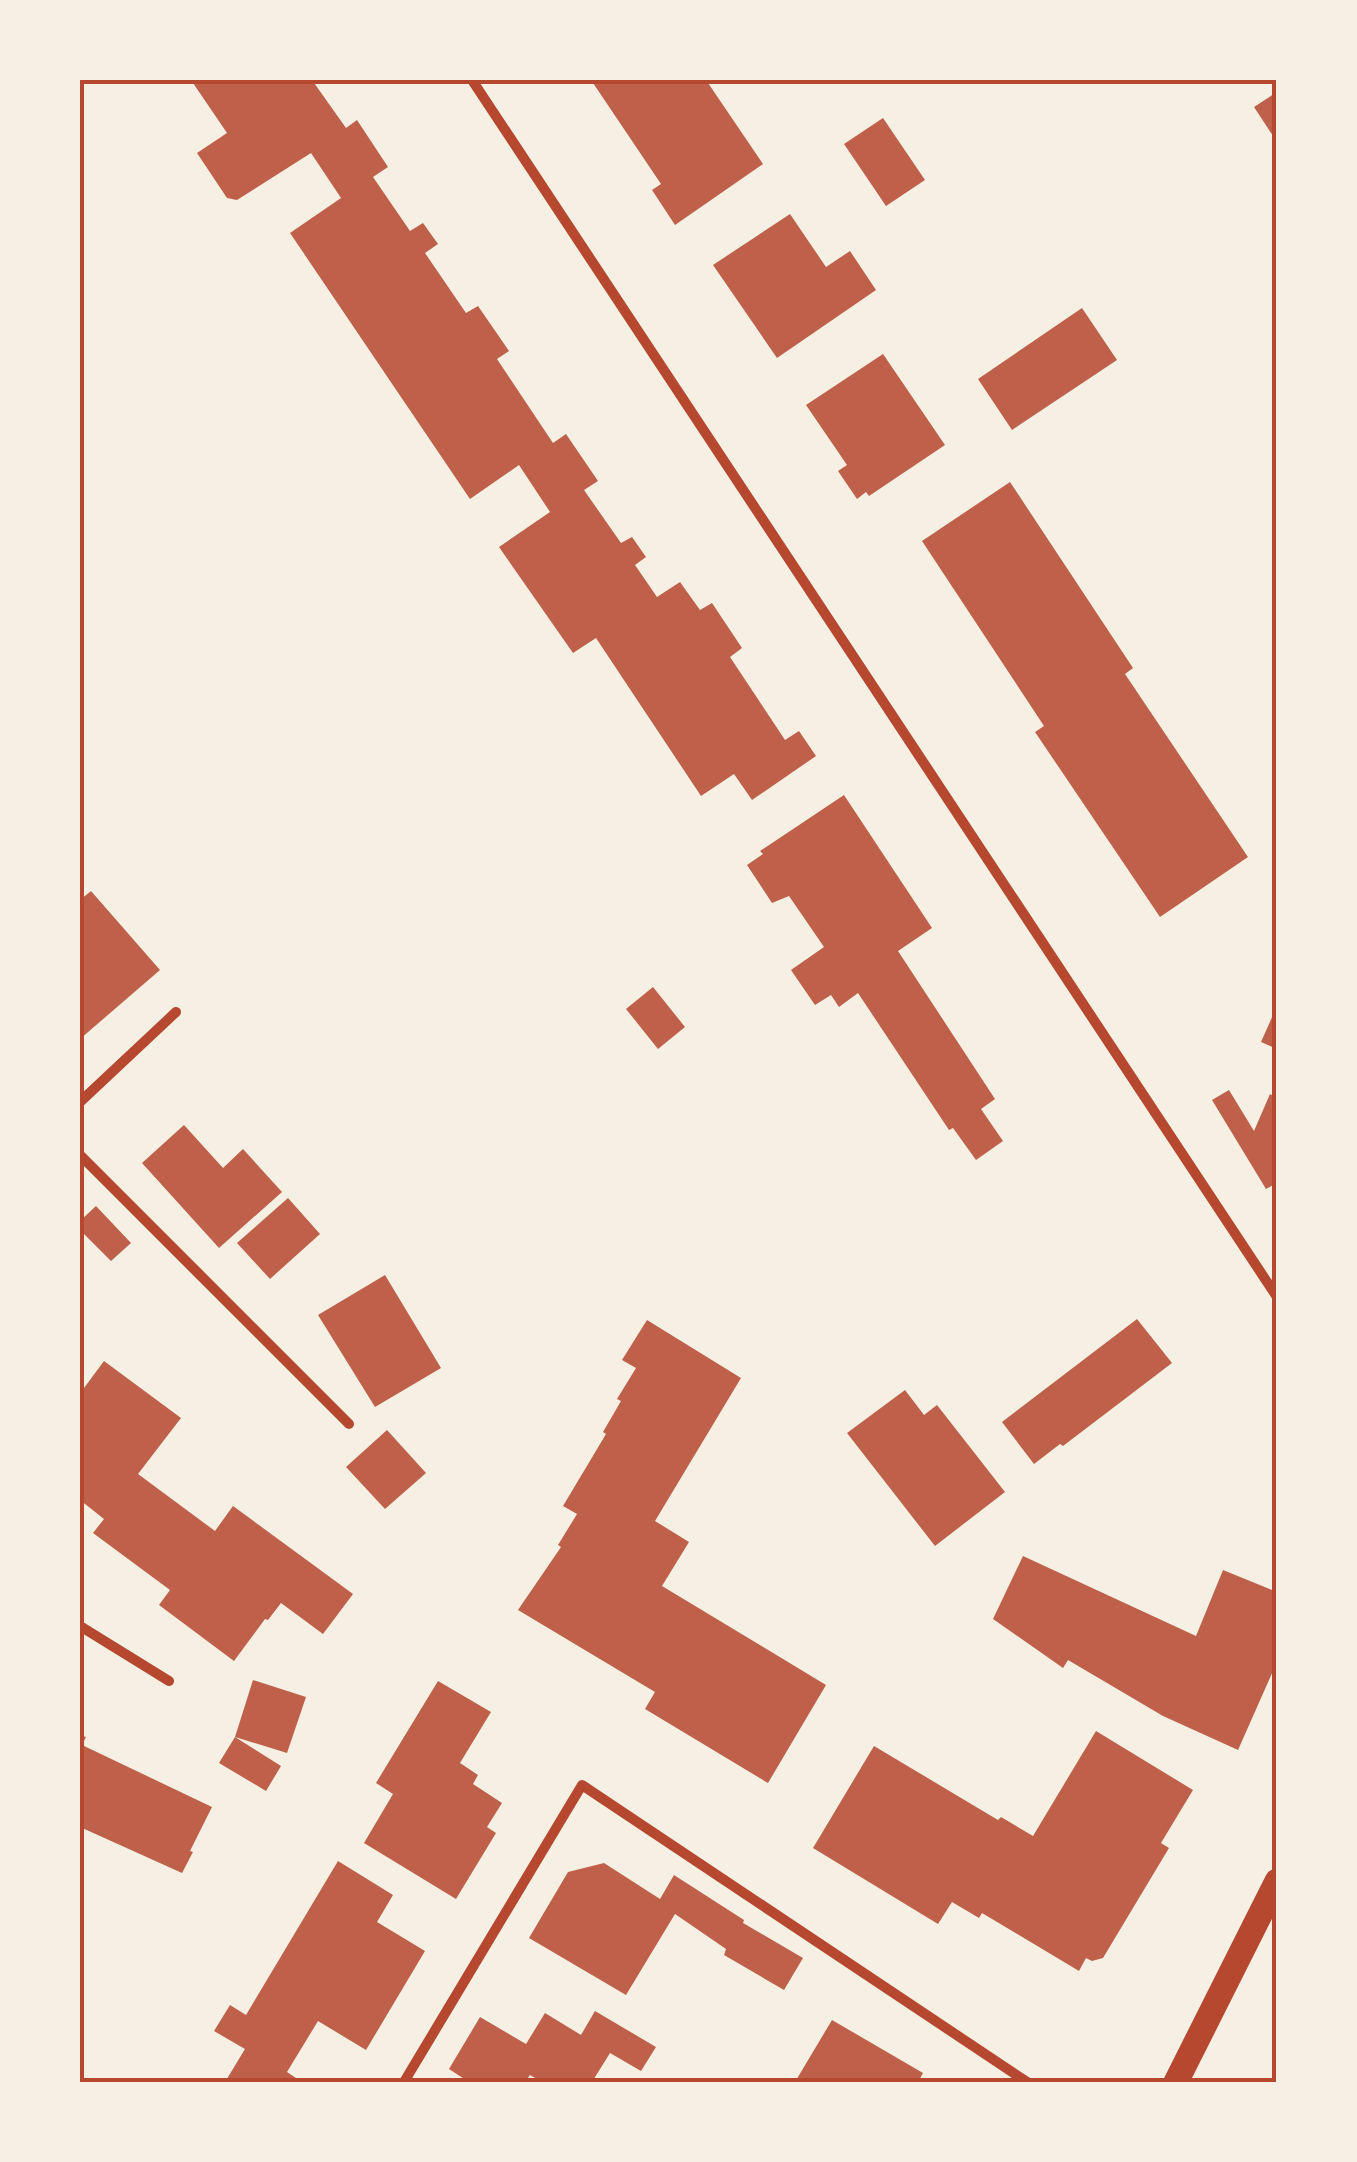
<svg xmlns="http://www.w3.org/2000/svg" width="1357" height="2162" viewBox="0 0 1357 2162" font-family="'Times New Roman',serif">
	<style>
		.building { fill: #bf614a }
		.lines { fill: none; stroke-linecap: round; stroke-linejoin: round }
		.minor { stroke: #b5482f; stroke-width: 10 }
		.primary { stroke: #b5482f; stroke-width: 25 }
		.neatline { fill: none; stroke: #b5482f; stroke-width: 4 }
	</style>
	<rect width="100%" height="100%" fill="#f6efe4"/>
	<path class="building" d="M191 80H312L346 128 357 120 388 167 373 177 410 231 423 223 438 244 425 253 466 313 478 306 509 351 497 359 553 443 566 434 598 481 584 490 621 543 632 537 646 557 635 565 657 597 680 582 700 610 712 603 742 648 730 657 785 740 799 731 816 756 752 800 734 774 701 796 596 638 573 653 499 547 550 512 519 465 470 499 290 233 341 198 311 153 237 200 227 198 197 153 227 133Z
		M591 80H706L763 164 675 225 652 190 661 184Z
		M1277 92V142L1254 107Z
		M883 118 925 180 886 206 844 144Z
		M790 214 826 267 850 251 876 290 777 358 713 265Z
		M1082 308 1117 360 1012 430 978 379Z
		M883 354 945 445 869 496 866 492 857 499 838 471 847 465 806 405Z
		M1010 482 1133 668 1125 674 1248 857 1160 917 1035 732 1044 726 922 541Z
		M844 795 932 928 898 951 995 1099 981 1109 1003 1141 976 1160 953 1128 949 1130 858 993 839 1007 831 995 815 1005 791 970 824 947 789 896 772 903 747 865 763 854 760 851Z
		M91 891 160 970 80 1039V900Z
		M653 987 685 1027 658 1049 626 1009Z
		M1277 1006V1049L1261 1042Z
		M1229 1090 1254 1131 1270 1094 1277 1098V1183L1266 1189 1212 1100Z
		M184 1125 223 1168 243 1149 282 1192 219 1248 142 1163Z
		M288 1198 320 1234 270 1279 237 1243Z
		M96 1206 131 1243 111 1261 80 1230V1221Z
		M385 1275 441 1368 375 1407 318 1315Z
		M1137 1319 1172 1363 1063 1446 1060 1444 1034 1464 1002 1422Z
		M647 1320 741 1378 655 1521 689 1542 662 1586 826 1685 768 1783 645 1709 655 1692 518 1610 561 1547 558 1545 577 1514 563 1506 606 1434 603 1432 621 1401 617 1399 636 1368 622 1360Z
		M104 1361 181 1418 138 1474 215 1531 233 1506 353 1594 323 1634 281 1603 268 1620 265 1619 234 1661 159 1605 170 1590 93 1533 104 1519 80 1500V1385L84 1388Z
		M905 1390 924 1415 937 1405 1005 1492 935 1546 847 1433Z
		M387 1430 426 1473 385 1509 346 1467Z
		M1023 1556 1196 1636 1223 1570 1277 1592V1662L1238 1750 1163 1716 1068 1660 1063 1668 993 1619Z
		M253 1680 306 1697 287 1753 235 1737Z
		M438 1681 491 1712 460 1763 478 1775 473 1784 502 1803 487 1827 496 1833 456 1899 364 1843 393 1794 376 1783Z
		M1096 1731 1193 1790 1161 1843 1169 1848 1103 1958 1092 1961 1086 1958 1079 1971 982 1913 979 1918 952 1902 938 1924 813 1848 874 1746 998 1820 1001 1817 1033 1836Z
		M80 1735 86 1737 82 1745 212 1807 190 1851 193 1852 182 1873 80 1827Z
		M235 1737 281 1766 266 1791 219 1763Z
		M338 1861 393 1895 377 1922 425 1951 366 2050 318 2021 287 2072 302 2082H225L245 2049 214 2031 230 2005 246 2015Z
		M604 1863 660 1899 674 1875 744 1920 743 1923 803 1958 784 1990 724 1955 726 1949 675 1914 626 1995 529 1938 568 1872Z
		M595 2011 656 2047 641 2071 610 2053 592 2082H542L530 2075 525 2082H469L449 2069 480 2017 526 2044 545 2013 581 2035Z
		M832 2020 923 2073 918 2082H795Z"/>
	<g class="lines">
		<path class="minor" d="M472 80 1277 1297
			M80 1102 176 1012
			M80 1155 349 1424
			M80 1626 169 1681
			M404 2082 582 1785 1027 2082"/>
		<path class="primary" d="M1176 2082 1277 1881"/>
	</g>
	<rect width="1357" height="2162" fill="none" stroke="#f6efe4" stroke-width="165"/>
	<rect x="82" y="82" width="1192" height="1998" class="neatline"/>
</svg>
